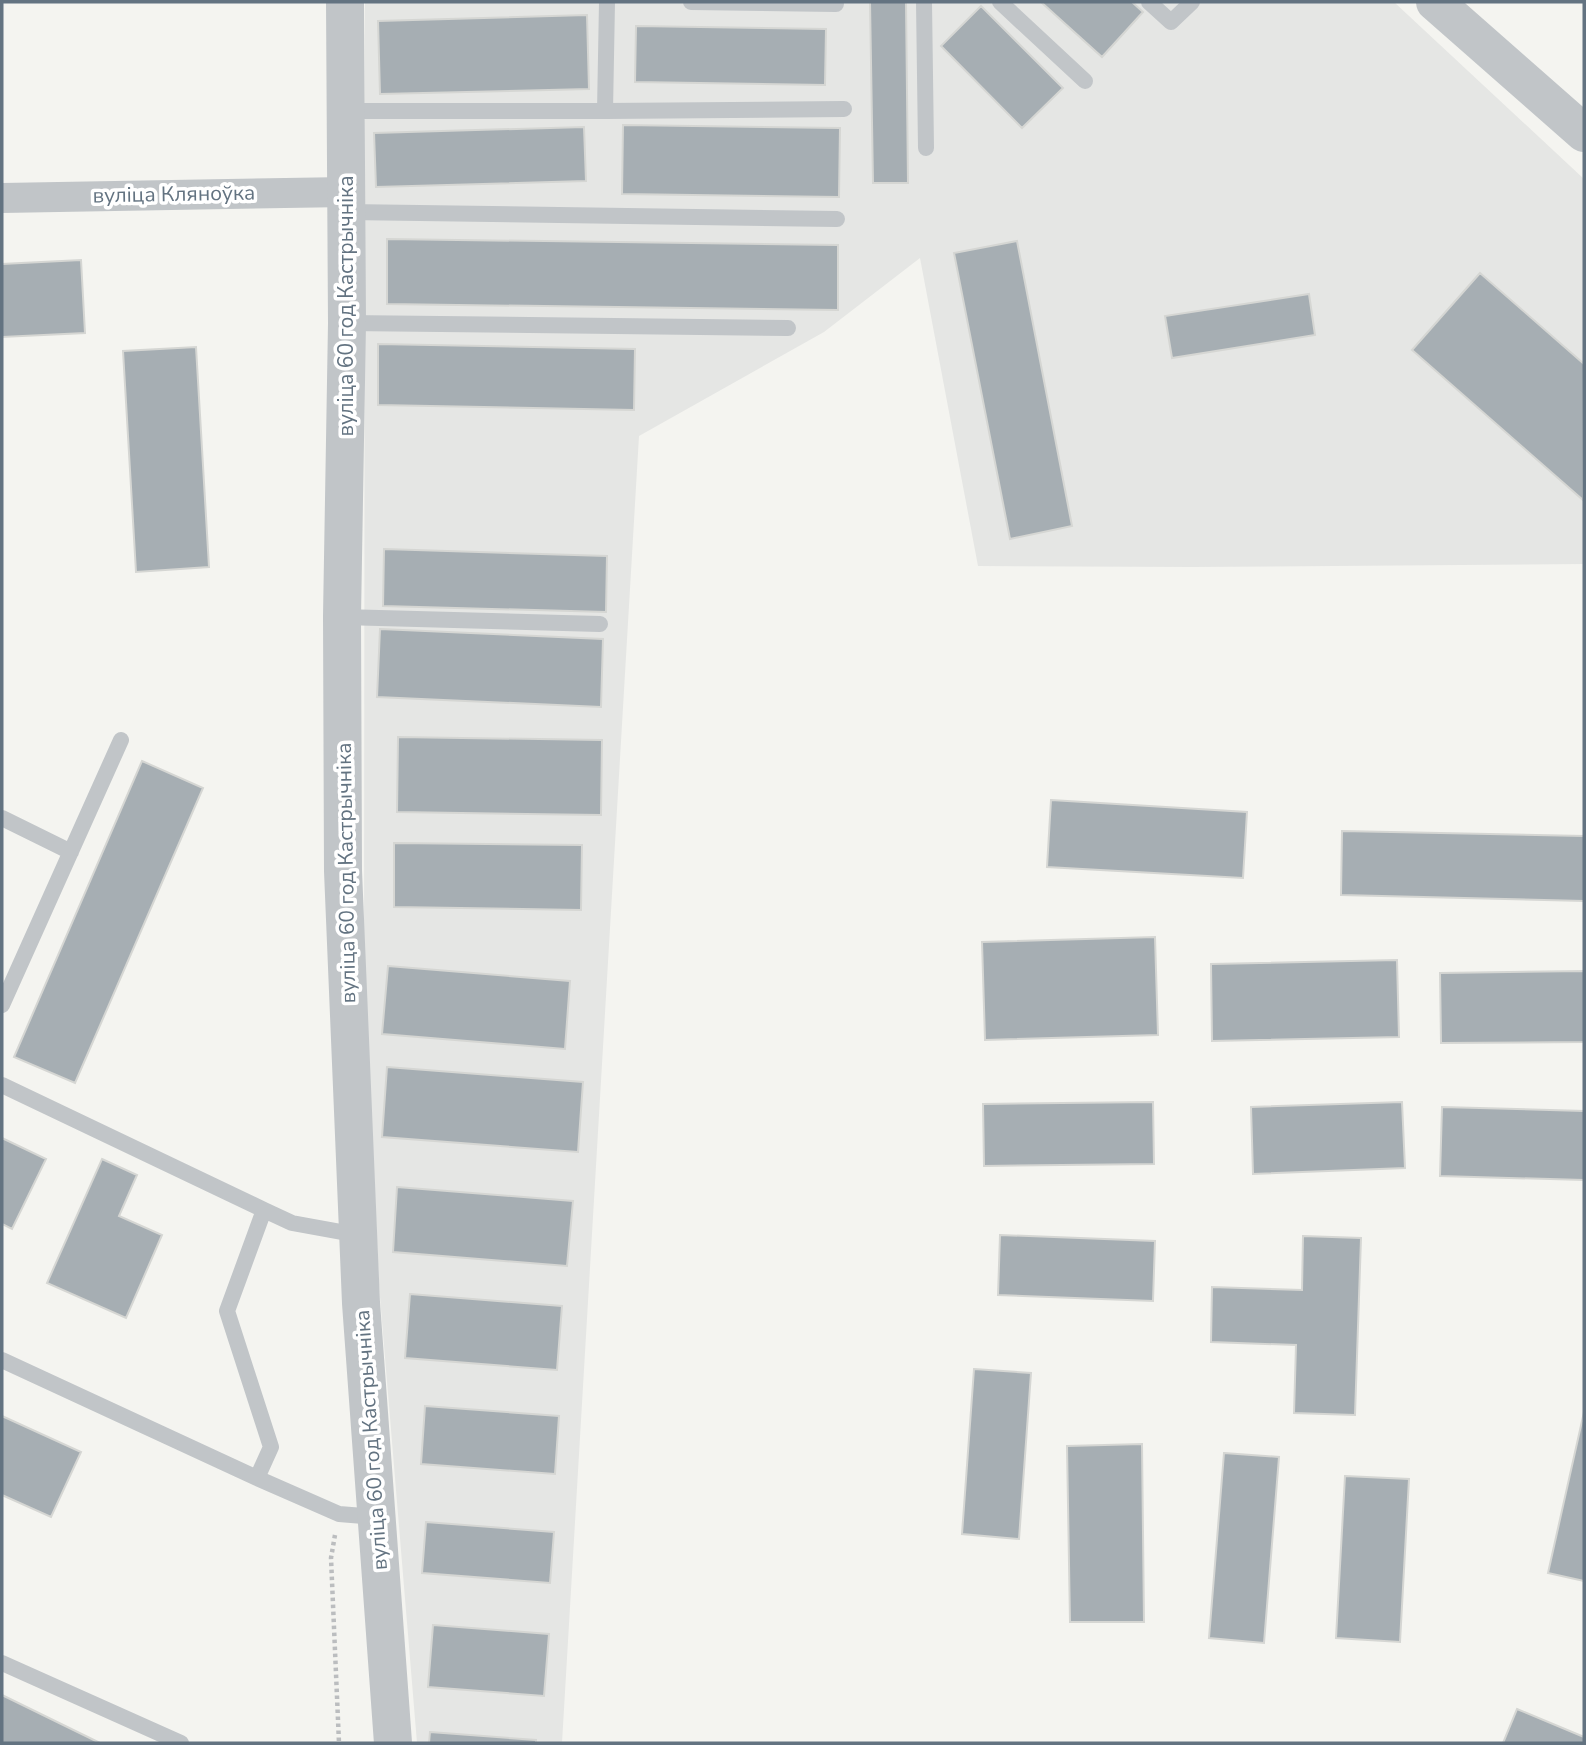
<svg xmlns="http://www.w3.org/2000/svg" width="1586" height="1745" viewBox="0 0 1586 1745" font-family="'Nunito Sans',sans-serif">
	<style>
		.built { fill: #e5e6e4 }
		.building { fill: #a6aeb3; stroke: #d5d6d3; stroke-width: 2 }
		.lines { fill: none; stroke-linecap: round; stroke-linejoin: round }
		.path { stroke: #bbbdbf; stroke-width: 4.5; stroke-dasharray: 3.5 3.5; stroke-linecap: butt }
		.service { stroke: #c1c5c8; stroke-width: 16 }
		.minor { stroke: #c1c5c8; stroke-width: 30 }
		.tertiary { stroke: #c1c5c8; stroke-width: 38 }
		.labels { text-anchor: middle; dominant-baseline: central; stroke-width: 7; stroke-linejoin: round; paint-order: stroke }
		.street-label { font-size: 21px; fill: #637381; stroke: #fff }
	</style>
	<rect width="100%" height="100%" fill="#f4f4f0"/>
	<path class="built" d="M365 2H1394L1584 179V564L1192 567 978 566 920 258 824 332 639 436 562 1743H417L379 1285 364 949Z"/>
	<path class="building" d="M870 2H906L908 183H873Z
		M1041 2H1132L1143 12 1102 57Z
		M981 6 1063 88 1022 128 941 46Z
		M587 15 589 89 380 94 378 21Z
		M636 26 826 29 825 85 635 82Z
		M623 125 840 128 839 197 622 194Z
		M584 127 586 181 376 187 374 133Z
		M387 239 838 245V310L387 304Z
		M1017 241 1072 526 1010 539 954 253Z
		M81 260 85 333 2 337V264Z
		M1480 273 1584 364 1583 500 1412 350Z
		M1309 294 1315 335 1172 358 1165 316Z
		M378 344 635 349 634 410 378 405Z
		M196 347 209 567 136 572 123 351Z
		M384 549 607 556 606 612 383 606Z
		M380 629 603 639 601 707 377 697Z
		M398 737 602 740 601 815 397 812Z
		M142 761 203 788 75 1083 14 1057Z
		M1051 800 1247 812 1243 878 1047 867Z
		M1342 831 1584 836V901L1341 895Z
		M394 843 582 845 581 910 394 907Z
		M1155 937 1158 1035 985 1040 982 942Z
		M1397 960 1399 1037 1212 1041 1211 964Z
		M388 966 570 981 565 1049 382 1034Z
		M1584 971V1042L1441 1043 1440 973Z
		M387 1067 583 1082 578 1152 382 1137Z
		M1153 1102 1154 1164 984 1166 983 1104Z
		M1402 1102 1405 1168 1253 1174 1251 1107Z
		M1442 1107 1584 1111V1180L1440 1176Z
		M2 1138 46 1159 12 1229 2 1224Z
		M102 1159 137 1175 119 1216 162 1235 126 1318 47 1283Z
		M397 1187 573 1201 567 1266 393 1252Z
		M1000 1235 1155 1241 1153 1301 998 1295Z
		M1303 1236 1361 1238 1355 1415 1294 1413 1296 1345 1211 1342 1212 1287 1302 1290Z
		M410 1294 562 1306 557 1370 405 1358Z
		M974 1369 1031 1373 1019 1539 962 1534Z
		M425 1406 559 1416 555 1474 421 1464Z
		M1584 1412V1581L1548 1573Z
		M2 1416 81 1452 51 1517 2 1495Z
		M1142 1444 1144 1622H1070L1067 1446Z
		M1224 1453 1279 1457 1264 1643 1209 1638Z
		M1345 1476 1409 1479 1400 1642 1336 1638Z
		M426 1522 554 1532 550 1583 422 1573Z
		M433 1625 549 1634 544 1696 428 1687Z
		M2 1695 100 1743H2Z
		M1517 1709 1584 1737V1743H1503Z
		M430 1732 536 1740V1743H429Z"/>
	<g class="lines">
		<path class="path" d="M335 1535 331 1558 339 1743"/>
		<path class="service" d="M607 2 605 111 844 109
			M691 2 836 4
			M924 2 926 148
			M1000 2 1085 81
			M1149 2 1171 22 1192 2
			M346 111H605
			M347 212 837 219
			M347 323 788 328
			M342 617 600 624
			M2 818 71 852
			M2 1005 121 740
			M2 1085 264 1210
			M358 1235 292 1223 264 1210 227 1311 271 1447 257 1478 339 1514 376 1517
			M2 1360 257 1478
			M2 1663 181 1743"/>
		<path class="minor" d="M2 198 347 192"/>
		<path class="tertiary" d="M345 2 347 323 342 617 343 871 361 1303 393 1743
			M1435 2 1584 133"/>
	</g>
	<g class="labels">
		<g class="street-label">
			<text transform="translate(174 194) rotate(-1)">вуліца Кляноўка</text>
			<text transform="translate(346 306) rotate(-90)">вуліца 60 год Кастрычніка</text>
			<text transform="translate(346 873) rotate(-91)">вуліца 60 год Кастрычніка</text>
			<text transform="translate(371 1440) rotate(-94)">вуліца 60 год Кастрычніка</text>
		</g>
	</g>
	<rect width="1586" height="1745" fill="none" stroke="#637381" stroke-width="7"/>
</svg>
